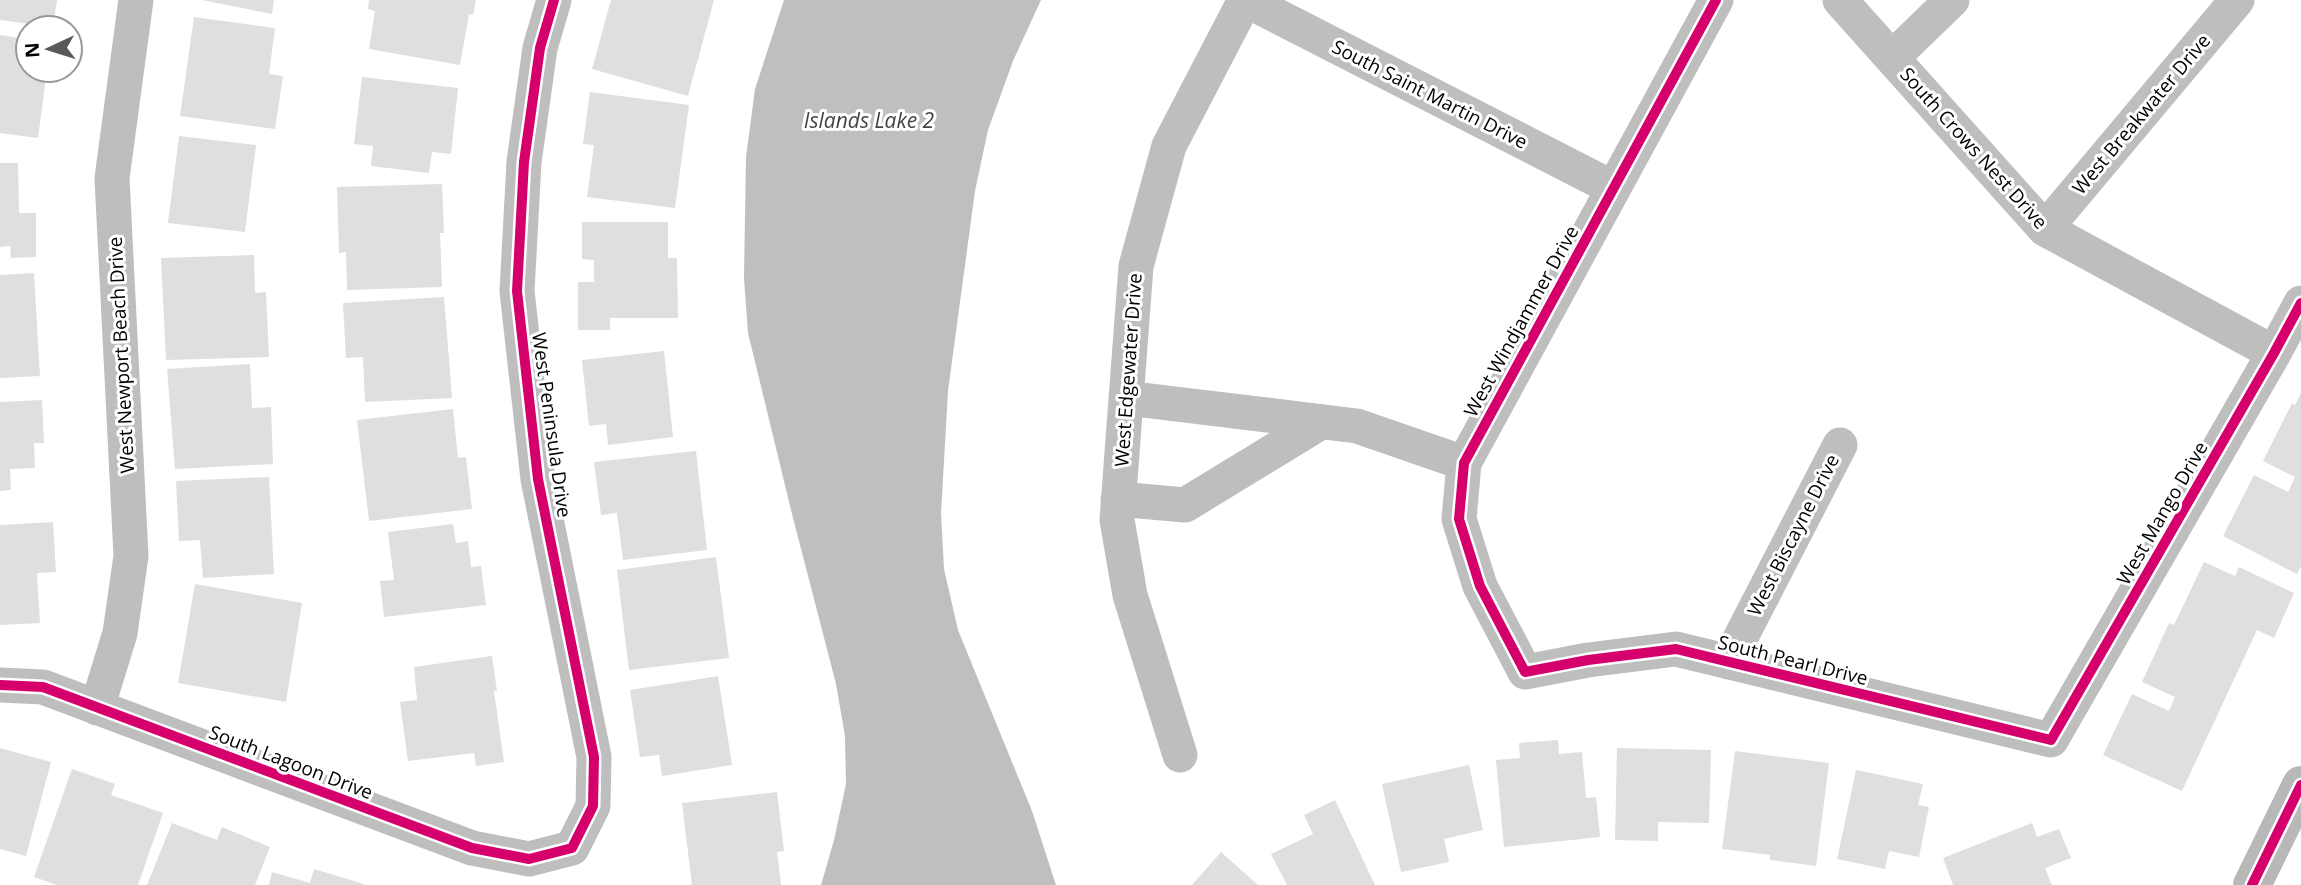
<svg xmlns="http://www.w3.org/2000/svg" width="2301" height="885" viewBox="0 0 2301 885" font-family="'Open Sans',sans-serif">
	<style>
		.water { fill: #bfbfbf }
		.building { fill: #dfdfdf }
		.lines { fill: none; stroke-linecap: round; stroke-linejoin: round }
		.street { stroke: #bebebe; stroke-width: 35 }
		.secondary { stroke: #b8b8b8; stroke-width: 38 }
		.cycleway-casing { stroke: #fff; stroke-width: 15 }
		.cycleway { stroke: #d6006c; stroke-width: 10 }
		.labels { text-anchor: middle; dominant-baseline: central; stroke-width: 6; stroke-linejoin: round; paint-order: stroke }
		.street-label { font-size: 19px; fill: #000; stroke: #fff }
		.water-label { font-size: 21px; font-style: italic; fill: #444; stroke: #fff }
	</style>
	<rect width="100%" height="100%" fill="#fff"/>
	<path class="water" d="M784 0H1041L1013 61 988 130 975 191 948 391 941 513 944 569 958 630 1032 811 1056 885H821L834 840 846 784 845 736 836 684 792 514 748 333 744 278 746 157 755 89Z"/>
	<path class="building" d="M0 0H57L53 27 0 20Z
		M202 0H274L272 14Z
		M369 0H476L473 15 469 14 460 65 369 49 375 11 368 9Z
		M611 0H714L688 96 592 69Z
		M194 17 275 28 269 74 283 76 275 129 180 116Z
		M0 35 28 39V70H47L38 138 0 133Z
		M362 77 458 88 451 154 432 152 429 173 371 166 373 146 354 144Z
		M590 92 689 105 675 208 587 197 594 145 583 144Z
		M179 136 256 145 245 232 168 223Z
		M0 163H18L19 213H36V257L11 258 10 246 0 247Z
		M442 184 444 233H440L442 287 347 290 346 252 339 253 337 187Z
		M582 222H668V258H677L678 318H610V330H578V282H594V260L582 259Z
		M254 255 255 293 266 292 269 357 166 360 161 258Z
		M34 273 40 376 0 378V275Z
		M444 297 452 398 365 402 363 357 346 358 343 303Z
		M664 351 673 437 608 445 606 424 589 426 582 360Z
		M250 364 252 408 271 407 273 464 175 469 167 369Z
		M2301 393V566L2297 574 2223 536 2254 475 2288 492 2295 477 2263 461 2292 403 2295 405Z
		M42 400 44 443H34L35 468 10 469 11 490 0 491V402Z
		M453 409 458 458 466 457 472 509 369 521 357 420Z
		M696 451 707 550 623 560 617 513 601 515 594 462Z
		M269 477 274 574 203 578 200 540 179 541 176 481Z
		M53 522 56 572 37 573 40 623 0 625V525Z
		M453 524 456 543 468 541 471 567 481 566 486 605 384 617 380 581 394 580 388 532Z
		M716 557 729 658 629 670 617 570Z
		M2204 562 2235 576 2239 567 2294 593 2274 638 2257 630 2182 791 2103 755 2132 694 2169 711 2175 697 2142 682 2169 623 2174 625Z
		M195 584 302 603 286 702 178 683Z
		M492 656 497 691H494L504 762 476 766 474 753 408 761 400 702 417 700 414 667Z
		M718 676 732 765 662 776 659 755 640 757 630 690Z
		M1558 740 1559 754 1582 752 1586 798 1596 797 1600 837 1504 847 1496 760 1520 758 1519 743Z
		M0 748 51 762 26 856 0 849Z
		M1617 748 1711 750 1709 823 1658 822V841L1615 840Z
		M1735 751 1829 763 1816 866 1770 860V855L1722 849Z
		M1469 765 1483 830 1444 839 1449 862 1401 872 1382 784Z
		M72 769 115 784 111 795 163 813 138 885H57L34 877Z
		M1856 770 1923 784 1918 805 1929 807 1919 857 1889 851 1885 869 1837 859Z
		M777 792 784 851 777 852 781 885H692L682 803Z
		M1335 800 1375 885H1287L1271 854 1313 834 1304 815Z
		M172 823 217 840 222 827 270 847 255 885H147Z
		M2032 823 2037 837 2059 829 2071 858 2045 868 2052 885H1953L1943 858Z
		M1221 852 1258 885H1192Z
		M314 869 364 884V885H269L272 872 310 883Z"/>
	<g class="lines">
		<path class="street" d="M1246 0 1613 188
			M1716 0 1464 463 1459 519 1480 586 1525 672 1588 660 1676 649 2051 740 2274 353 2301 303
			M1840 0 2045 229 2274 353
			M1892 58 1952 0
			M2045 229 2237 0
			M1126 398 1357 426 1464 463
			M1118 499 1185 505 1321 422
			M1728 662 1840 445
			M0 685 43 687 472 848 529 859 572 848 593 806 594 757 538 479 517 291 524 162 540 48 554 0
			M97 708 120 633 131 556 112 178 136 0
			M1180 755 1130 595 1117 520 1136 266 1169 146 1245 0"/>
		<path class="secondary" d="M2252 885 2301 785"/>
		<g class="cycleway-casing">
			<path id="cycleway" d="M1716 0 1464 463 1459 519 1480 586 1525 672 1588 660 1676 649 2051 740 2274 353 2301 303
				M0 685 43 687 472 848 529 859 572 848 593 806 594 757 538 479 517 291 524 162 540 48 554 0
				M2252 885 2301 785"/>
		</g>
		<use href="#cycleway" class="cycleway"/>
	</g>
	<g class="labels">
		<g class="street-label">
			<text transform="translate(1430 94) rotate(27)">South Saint Martin Drive</text>
			<text transform="translate(2141 114) rotate(-50)">West Breakwater Drive</text>
			<text transform="translate(1974 148) rotate(48)">South Crows Nest Drive</text>
			<text transform="translate(1521 321) rotate(-61)">West Windjammer Drive</text>
			<text transform="translate(121 355) rotate(-93)">West Newport Beach Drive</text>
			<text transform="translate(1128 370) rotate(-86)">West Edgewater Drive</text>
			<text transform="translate(552 425) rotate(82)">West Peninsula Drive</text>
			<text transform="translate(2162 513) rotate(-60)">West Mango Drive</text>
			<text transform="translate(1793 535) rotate(-63)">West Biscayne Drive</text>
			<text transform="translate(1793 660) rotate(14)">South Pearl Drive</text>
			<text transform="translate(291 762) rotate(21)">South Lagoon Drive</text>
		</g>
		<g class="water-label">
			<text x="869" y="120">Islands Lake 2</text>
		</g>
	</g>
	<g transform="translate(49 49) rotate(266)"><circle r="33" fill="#ffffff" stroke="#999999" stroke-width="2"/>
	<path d="M0-5L12 26L0 18L-12 26Z" fill="#595959"/>
	<text y="-10" font-size="19" font-weight="bold" text-anchor="middle" fill="#000000">N</text>
	</g>
</svg>
